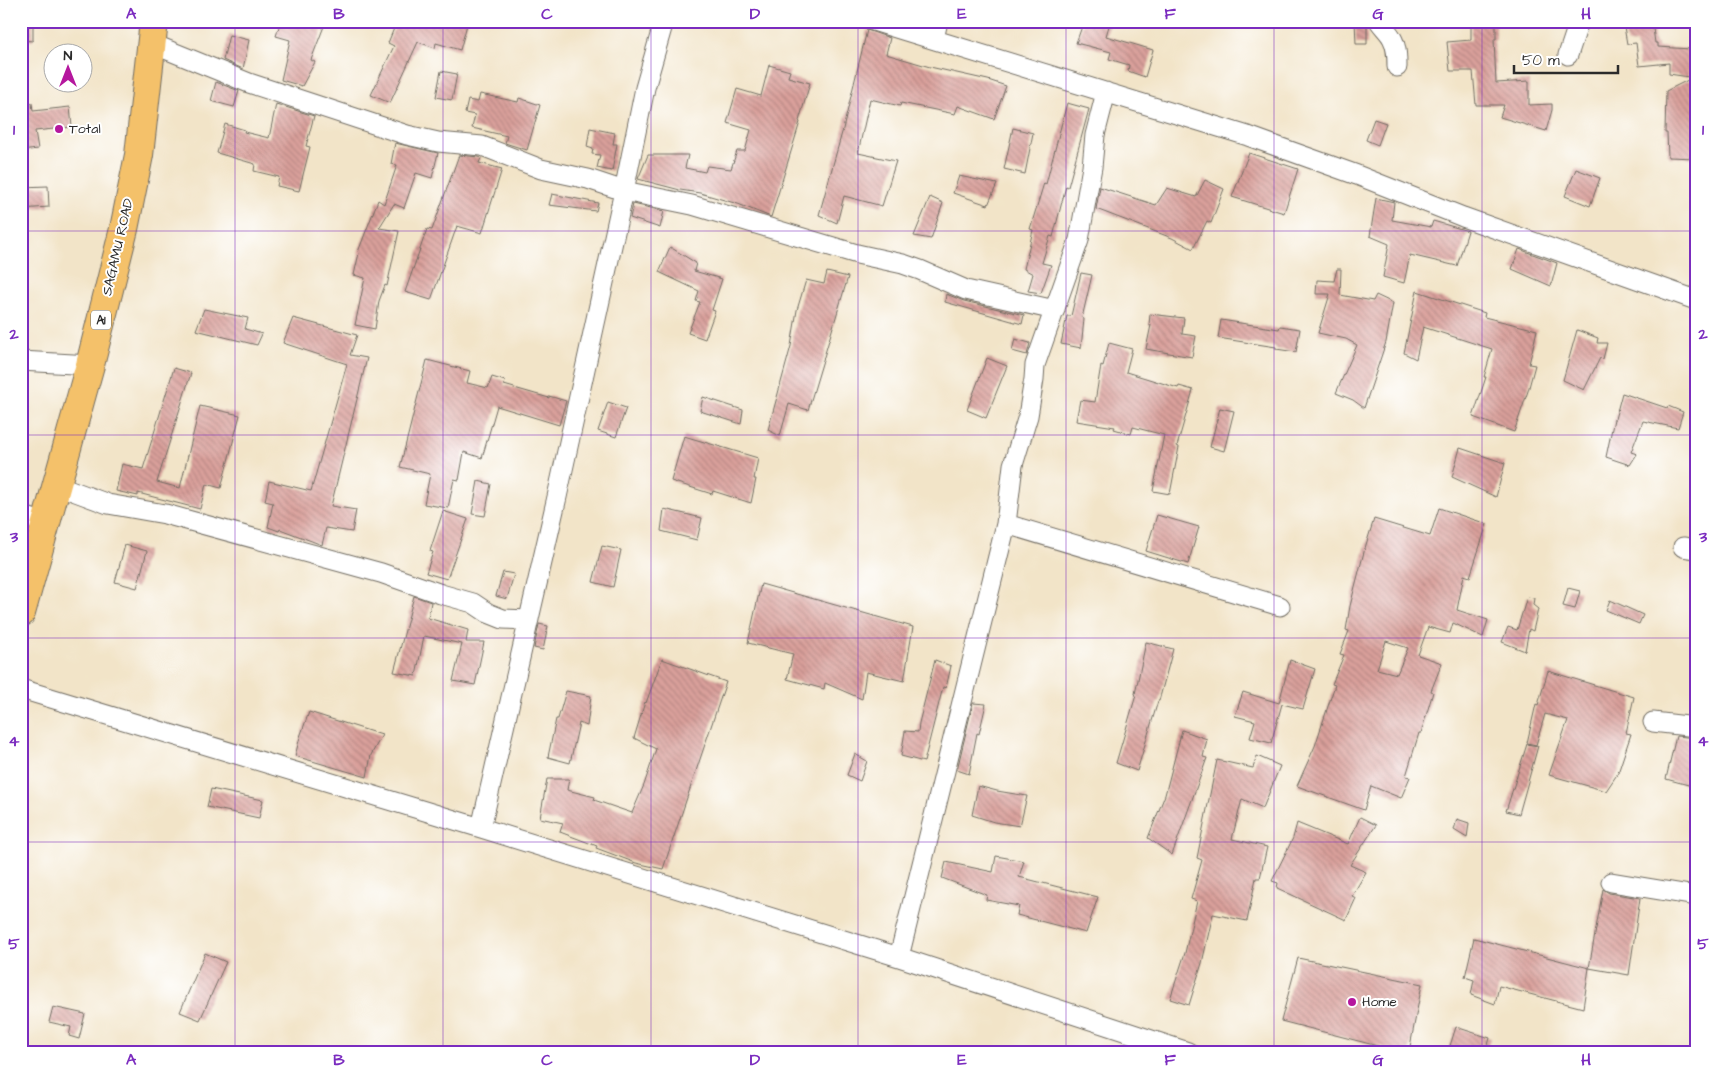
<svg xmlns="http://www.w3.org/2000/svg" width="1717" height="1073" viewBox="0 0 1717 1073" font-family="'Architects Daughter',sans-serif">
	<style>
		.building { fill: url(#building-back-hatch); fill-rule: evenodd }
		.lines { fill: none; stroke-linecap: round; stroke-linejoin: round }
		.minor-casing { stroke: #716c62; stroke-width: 21 }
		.highway-casing { stroke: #716c62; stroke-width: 30 }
		.minor { stroke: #fff; stroke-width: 19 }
		.highway { stroke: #f4c16a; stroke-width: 28 }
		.grid { fill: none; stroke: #7b2cbf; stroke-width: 1; stroke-opacity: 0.55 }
		.poi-dot { fill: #b5179e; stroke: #fff; stroke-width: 2 }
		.labels { text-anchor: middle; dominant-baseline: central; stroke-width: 4; stroke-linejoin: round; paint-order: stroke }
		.shield { fill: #fff; stroke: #6b6b6b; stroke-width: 1 }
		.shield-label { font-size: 12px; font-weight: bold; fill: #2b2b2b }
		.poi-label { font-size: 14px; fill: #2b2b2b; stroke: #fff; text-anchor: start }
		.street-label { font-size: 14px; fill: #2b2b2b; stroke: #fff }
		.neatline { fill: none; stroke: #7b2cbf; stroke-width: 2 }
		.grid-label { font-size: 16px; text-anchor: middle; font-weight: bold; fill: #7b2cbf }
	</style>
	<defs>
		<pattern id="building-back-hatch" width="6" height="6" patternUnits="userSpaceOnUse" patternTransform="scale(1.25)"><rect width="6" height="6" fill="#daa09b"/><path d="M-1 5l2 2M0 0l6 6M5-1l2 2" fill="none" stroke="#b1837f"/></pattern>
	</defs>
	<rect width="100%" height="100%" fill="#fff"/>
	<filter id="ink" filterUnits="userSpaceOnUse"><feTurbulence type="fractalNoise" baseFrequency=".02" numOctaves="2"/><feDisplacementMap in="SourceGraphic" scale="10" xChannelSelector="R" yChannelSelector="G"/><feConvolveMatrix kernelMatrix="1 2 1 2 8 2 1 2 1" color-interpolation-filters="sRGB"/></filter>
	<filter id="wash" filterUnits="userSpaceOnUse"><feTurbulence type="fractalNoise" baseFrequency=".0096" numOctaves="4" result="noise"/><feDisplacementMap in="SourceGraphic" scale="20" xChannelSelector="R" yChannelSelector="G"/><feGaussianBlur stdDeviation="1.12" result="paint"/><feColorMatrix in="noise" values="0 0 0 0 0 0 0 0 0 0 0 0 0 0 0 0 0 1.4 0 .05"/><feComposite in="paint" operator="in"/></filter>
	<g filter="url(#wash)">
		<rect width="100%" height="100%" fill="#f2e4c8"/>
		<g id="blocks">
			<path class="building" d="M21 21H33V41L21 40Z
				M281 21H326L311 60 315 62 302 86 281 80 290 40 276 36Z
				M397 21H468L460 50 436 43 435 48 418 42 390 103 371 95 394 46 388 43Z
				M1084 21 1109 26 1106 36 1153 50 1145 77 1128 71 1129 65 1109 59 1111 52 1076 43Z
				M1355 21H1367V44H1356Z
				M1471 21H1496V39H1494L1496 83 1529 81V105L1552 104V110L1546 131 1500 117 1504 105H1476L1473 71H1450L1447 42 1471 40Z
				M1623 21H1652L1655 43H1658V47L1691 49 1689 77 1669 74V63L1639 66 1636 43 1627 44Z
				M867 30 890 38 886 54 930 67 988 80 1006 86 994 119 958 106 955 114 901 103 900 106 870 99 858 153 896 161 882 206 844 196 837 223 819 215 843 129Z
				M229 35 249 40 243 69 223 60Z
				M769 65 790 71 788 77 810 83 799 121 800 122 771 217 738 204 700 193 680 190 638 179 648 155H688L685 168 705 172 707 166 731 169 737 151H745L751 130 727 123 737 89 761 96Z
				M441 71 457 74 452 100 436 97Z
				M1688 80H1696V158L1668 157 1667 133H1665L1666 91Z
				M216 82 239 91 234 107 211 101Z
				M480 94 518 102 519 98 540 105 527 150 505 143 507 136 472 128 475 115 465 113 468 100 478 102Z
				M32 103 33 111 70 107 72 127 35 131 38 149 21 151V104Z
				M1067 103 1089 109 1068 187 1066 186 1053 237 1050 236 1042 263 1051 265 1041 293 1028 291 1033 274 1024 269 1033 230 1030 229 1044 183 1046 184Z
				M276 104 314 116 306 146 310 147 299 191 277 186 279 177 254 171 255 164 217 153 225 124 245 130 244 132 269 138Z
				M1374 119 1386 123 1378 145 1366 140Z
				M590 128 615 133 613 144H617L612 171 597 168 600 155 592 154 593 149 587 147Z
				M1013 128 1033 133 1025 174 1004 169Z
				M395 143 438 153 432 178 416 173 404 208 394 204 379 228 399 231 387 286 385 285 379 301 375 329 355 325 365 278 354 275 359 253 358 252 378 200 384 204 397 165 391 164Z
				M1249 153 1298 169 1284 213 1232 197Z
				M459 155 479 157 481 158 479 163 502 169 482 233 457 226 431 300 405 292 427 229 432 230Z
				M1576 169 1600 178 1590 206 1565 196Z
				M959 176 997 184 988 205 953 193Z
				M1205 180 1224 189 1211 223 1207 221 1193 249 1172 238 1096 209 1100 187 1156 205 1167 188 1196 197Z
				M48 186 49 207 21 209V187Z
				M552 194 598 203 596 211 549 205Z
				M930 197 943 203 931 239 914 236Z
				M1376 198 1394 202 1392 220 1431 227 1433 221 1468 231 1457 266 1410 255 1404 283 1383 277 1389 244 1370 236Z
				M633 204 664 211 660 228 630 218Z
				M670 247 696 263 694 271 722 279 712 310 715 311 705 339 688 333 700 302 696 301 699 291 659 272Z
				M1519 249 1557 263 1551 286 1512 269Z
				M1337 269H1341L1340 295 1373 301 1376 295 1393 303 1386 342 1364 408 1353 400 1336 393 1357 345 1346 339 1318 333 1330 294H1316L1317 280 1334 281Z
				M827 272 848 277 808 410 789 404 780 436 768 430 791 346 797 310 806 280 824 284Z
				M1081 273 1092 275 1082 318 1084 319 1081 348 1061 344 1067 316H1071Z
				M1417 291 1485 313 1484 317 1537 330 1529 364 1535 365 1528 391 1514 432 1473 417 1486 377H1484L1492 349 1423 327 1416 359 1404 353Z
				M946 294 964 301 1024 315 1022 324 945 302Z
				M204 309 248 318 245 329 262 334 257 345 196 330Z
				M1150 314 1184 318 1182 334 1196 336 1192 357 1146 349 1151 325H1149Z
				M293 318 357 335 350 355 367 358 331 506 356 510 352 532 326 528 322 545 280 529 279 531 268 527 273 503 265 501 269 481 311 491 347 364 283 343Z
				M1221 320 1279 329 1280 326 1300 329 1296 352 1276 349V347L1218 338Z
				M1577 330 1598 338 1597 343H1607L1603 359 1600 358 1584 390 1563 380Z
				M1015 339 1030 343 1027 355 1012 351Z
				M1109 343 1132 349 1126 372 1178 388 1179 386 1193 390 1177 446 1179 447 1170 494 1153 491 1164 435 1133 427 1131 434 1114 429 1115 427 1076 421 1080 400 1095 402 1101 365 1103 366Z
				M987 358 1007 366 986 418 967 410Z
				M427 360 470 371 467 383 488 388 492 377 505 381 504 385 549 398V396L566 401 559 425 497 406 482 458 464 452 459 480 454 479 448 508 424 504 430 474 400 467Z
				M174 368 191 373 157 482 180 488 200 406 240 415 221 488 206 484 200 509 138 493V496L116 491 122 464 143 469Z
				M1622 393 1667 408 1668 406 1683 412 1678 428 1643 421 1631 452 1637 454 1630 465 1606 457 1614 419H1615Z
				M703 397 743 410 741 424 700 411Z
				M608 402 626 408 616 437 598 431Z
				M1220 408 1234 411 1224 451 1210 447Z
				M684 436 758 458 754 479H756L751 503 713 491 712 494 671 481Z
				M1460 448 1505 463 1496 497 1452 477Z
				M478 481 491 484 485 516 472 514Z
				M1439 508 1487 524 1470 577 1464 575 1457 610 1488 620 1483 637 1453 623 1450 633 1428 627 1418 655 1442 663 1431 691 1433 692 1421 733H1419L1406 776 1410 777 1401 798 1371 786 1364 810 1297 786 1315 746 1335 685 1332 684 1344 655 1340 654 1349 631 1346 630 1350 606 1365 548 1374 519 1430 536ZM1386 641 1408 648 1397 674 1377 669Z
				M664 509 702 518 697 540 661 531Z
				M443 511 468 519 447 579 426 573 433 552 430 551Z
				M1157 515 1199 527 1188 564 1146 551Z
				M125 545 147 551 137 588 115 582Z
				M602 546 621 550 613 587 593 582Z
				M503 572 514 574 507 599 496 596Z
				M761 584 913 627 904 681 866 672 862 699 825 683 824 689 787 679 793 654 748 643Z
				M1568 588 1580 591 1575 609 1563 606Z
				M414 596 431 602 428 618 468 630 466 642H484L475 685 453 681 462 644 424 636 416 676 394 672Z
				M1527 597 1534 598 1533 605 1538 609 1533 631 1529 629 1525 651 1502 642 1508 627 1517 630Z
				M1610 600 1643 615 1639 624 1606 610Z
				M539 624 548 626 543 650 534 648Z
				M1146 642 1173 649 1159 701H1158L1137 771 1116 763 1136 695 1135 694Z
				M662 659 726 682 663 869 636 863 596 848 597 846 560 832 563 823 540 818 547 779H569L567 790 595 797 594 800 632 813 644 785 656 749 634 738 645 702 646 703Z
				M935 660 951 666 946 688 943 687 924 762 901 756 905 731 918 732 919 723Z
				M1290 660 1315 669 1303 709 1282 704 1271 743 1250 738 1255 721 1235 716 1243 692 1279 703Z
				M1548 671 1634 697 1626 733 1631 734 1618 773 1606 791 1549 775 1568 720 1545 714 1536 745 1527 743 1536 704 1538 705Z
				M566 691 591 696 587 726 579 723 570 763 548 757 556 719H558Z
				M973 703 986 704 979 734 977 733 969 774 957 770Z
				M309 712 382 735 371 755 367 777 295 756 300 737Z
				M1182 730 1207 739 1203 757 1207 758 1172 855 1148 838 1165 795Z
				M1676 736 1696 738V787L1666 779Z
				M1527 744 1538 746 1519 814 1506 811Z
				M855 754 867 761 860 781 847 775Z
				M1257 756 1280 766 1263 808 1242 799 1232 839 1267 847 1260 878H1256L1247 921 1213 914 1202 963 1189 1005 1170 999 1185 953 1197 901 1191 899 1202 860 1197 858 1217 760 1253 768Z
				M978 786 997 791 1027 796 1020 826 994 822 972 815Z
				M211 789 263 800 259 818 207 807Z
				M1360 817 1376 825 1350 865 1366 872 1352 896 1356 898 1346 920 1277 888 1278 883 1272 881 1293 838 1297 823 1348 844Z
				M1457 819 1469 823 1467 838 1454 830Z
				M996 856 1024 861 1019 877 1098 897 1086 933 1017 915 1019 906 986 900 987 895 942 878 946 862 993 872Z
				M1603 889 1609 893 1640 898 1629 975 1589 968Z
				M1474 938 1589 968 1583 1008 1499 986 1495 1004 1471 995 1474 980 1465 977Z
				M205 953 226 962 200 1020 180 1012Z
				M1298 958 1422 984 1409 1052H1401L1281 1021Z
				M53 1007 85 1014 79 1039 69 1036 71 1027 49 1022Z
				M1456 1027 1490 1038 1486 1052H1448Z"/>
		</g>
	</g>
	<g filter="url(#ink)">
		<use href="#blocks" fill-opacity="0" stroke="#716c62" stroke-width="1"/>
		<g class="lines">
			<g class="minor-casing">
				<path id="minor" d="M873 21 1248 136 1357 175 1463 217 1696 300
					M1379 21C1383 27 1389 32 1392 38 1397 47 1397 57 1397 67
					M934 39 938 21
					M153 44 249 83 407 135 438 142 482 146 541 169 588 179 624 191 692 205 857 254 903 264 920 270 966 290 1055 310
					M1568 55 1577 28V21
					M21 361 90 365
					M57 485 108 504 165 514 381 573 441 594 473 603 488 613 503 619 529 620
					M21 515 46 524
					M1006 524 1280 606
					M1683 547 1696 549
					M21 689 481 828 899 957 1188 1052
					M1653 722 1696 727
					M481 828 557 497 624 191 645 88 664 21
					M1611 882 1696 896
					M899 957 1006 524 1013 465 1028 416 1034 379 1035 365 1079 240 1092 167 1095 135 1106 92"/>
			</g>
			<g class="highway-casing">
				<path id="highway" d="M21 613 90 365 124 229 139 155 154 21"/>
			</g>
			<use href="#minor" class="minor"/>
			<use href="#highway" class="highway"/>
		</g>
	</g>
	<path class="grid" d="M235 21V1052M443 21V1052M651 21V1052M858 21V1052M1066 21V1052M1274 21V1052M1482 21V1052M21 231H1696M21 435H1696M21 638H1696M21 842H1696"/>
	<g class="poi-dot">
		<circle cx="59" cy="129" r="5"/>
		<circle cx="1352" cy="1002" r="5"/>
	</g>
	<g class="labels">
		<rect class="shield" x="91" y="310.5" width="20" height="19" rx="4"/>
		<g class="shield-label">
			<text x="101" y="320">A1</text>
		</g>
		<g class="poi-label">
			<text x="69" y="129">Total</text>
			<text x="1362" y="1002">Home</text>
		</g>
		<g class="street-label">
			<text transform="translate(118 247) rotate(-77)">SAGAMU ROAD</text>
		</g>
	</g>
	<rect width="1717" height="1073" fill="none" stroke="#fff" stroke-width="55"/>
	<g transform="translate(68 68)"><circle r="24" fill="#ffffff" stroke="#aaaaaa"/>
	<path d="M0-4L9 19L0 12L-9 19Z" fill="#b5179e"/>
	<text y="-8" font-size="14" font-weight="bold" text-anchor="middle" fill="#2b2b2b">N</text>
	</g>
	<path d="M1514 65v8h104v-8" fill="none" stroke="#2b2b2b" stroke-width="2.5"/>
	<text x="1522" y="65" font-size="15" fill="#2b2b2b" stroke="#ffffff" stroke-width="4" paint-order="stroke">50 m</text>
	<rect x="28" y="28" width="1662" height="1018" class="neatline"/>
	<g class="grid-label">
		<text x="131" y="19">A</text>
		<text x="339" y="19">B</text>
		<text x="547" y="19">C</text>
		<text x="755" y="19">D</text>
		<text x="962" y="19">E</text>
		<text x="1170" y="19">F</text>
		<text x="1378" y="19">G</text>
		<text x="1586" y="19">H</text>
		<text x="14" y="135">1</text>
		<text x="1703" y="135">1</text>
		<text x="14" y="339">2</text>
		<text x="1703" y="339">2</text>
		<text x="14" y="542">3</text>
		<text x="1703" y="542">3</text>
		<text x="14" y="746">4</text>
		<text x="1703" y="746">4</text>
		<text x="14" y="949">5</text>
		<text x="1703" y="949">5</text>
		<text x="131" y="1065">A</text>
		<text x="339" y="1065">B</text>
		<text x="547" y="1065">C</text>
		<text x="755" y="1065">D</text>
		<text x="962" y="1065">E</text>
		<text x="1170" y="1065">F</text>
		<text x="1378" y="1065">G</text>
		<text x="1586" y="1065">H</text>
	</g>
</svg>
